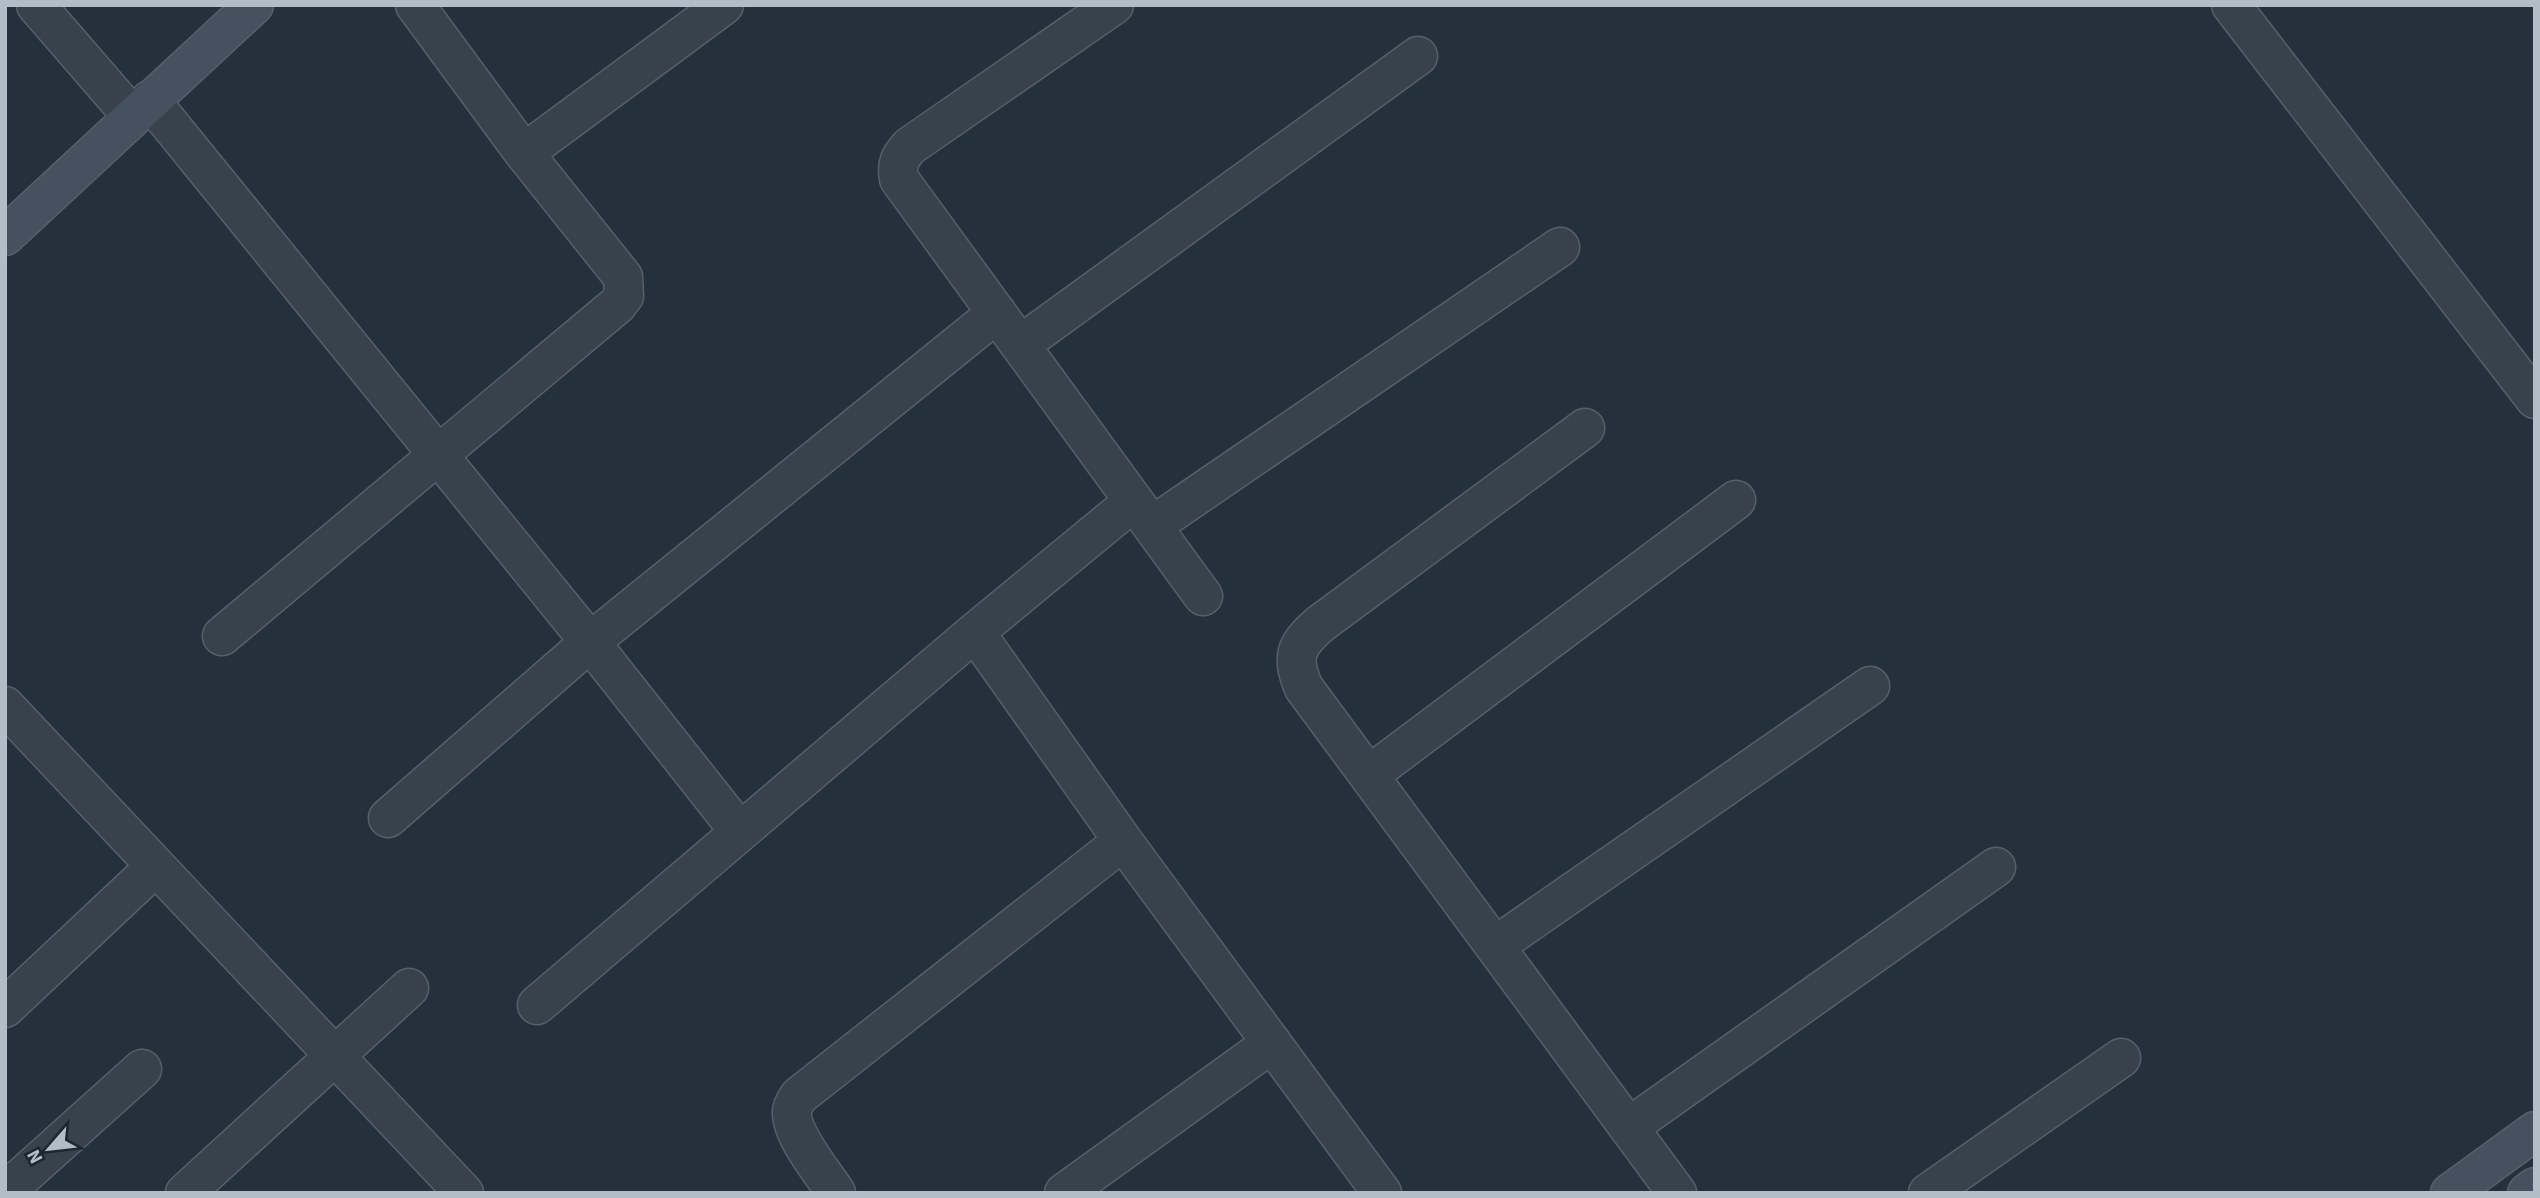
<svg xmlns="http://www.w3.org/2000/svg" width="2540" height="1198" viewBox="0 0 2540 1198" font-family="'Source Sans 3',sans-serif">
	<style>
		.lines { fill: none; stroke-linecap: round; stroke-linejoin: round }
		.street-casing { stroke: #56606a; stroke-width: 41 }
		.secondary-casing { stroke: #56606a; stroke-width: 41 }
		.street { stroke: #38424c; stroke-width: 38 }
		.secondary { stroke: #46515f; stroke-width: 38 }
	</style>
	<rect width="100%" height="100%" fill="#24303b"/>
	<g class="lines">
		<g class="street-casing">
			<path id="street" d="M36 5 132 116
				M1114 5 910 146C900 157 896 164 899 179L1203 596
				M2231 5 2535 399
				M150 100 590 642 740 832
				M524 153 724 5
				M1020 345 1418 56
				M1585 428 1320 624C1296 645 1290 657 1304 688L1677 1193
				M1152 526 1560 247
				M975 632 1123 841 1382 1193
				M222 636 617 305 624 296 623 277 524 153 415 5
				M5 706 464 1193
				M1369 775 1736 500
				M388 818 590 642 997 313
				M1495 946 1870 686
				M537 1005 975 632 1134 501
				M5 1008 155 867
				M1629 1127 1996 867
				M5 1192 142 1069
				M185 1193 409 988
				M836 1193C824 1174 790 1134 792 1111 792 1106 796 1101 799 1096L1123 841
				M1064 1193 1272 1043
				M1928 1193 2121 1058"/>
		</g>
		<g class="secondary-casing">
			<path id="secondary" d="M5 236 254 5
				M2450 1193 2535 1131
				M2527 1193 2535 1187"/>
		</g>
		<use href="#street" class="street"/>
		<use href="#secondary" class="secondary"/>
	</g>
	<rect width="2540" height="1198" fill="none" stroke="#b3bdc7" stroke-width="14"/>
	<g transform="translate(49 1149) rotate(242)" stroke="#1d2731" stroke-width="5" paint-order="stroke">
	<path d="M0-5L12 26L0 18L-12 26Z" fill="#b3bdc7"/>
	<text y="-10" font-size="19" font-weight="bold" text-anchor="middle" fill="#b3bdc7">N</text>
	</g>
</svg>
